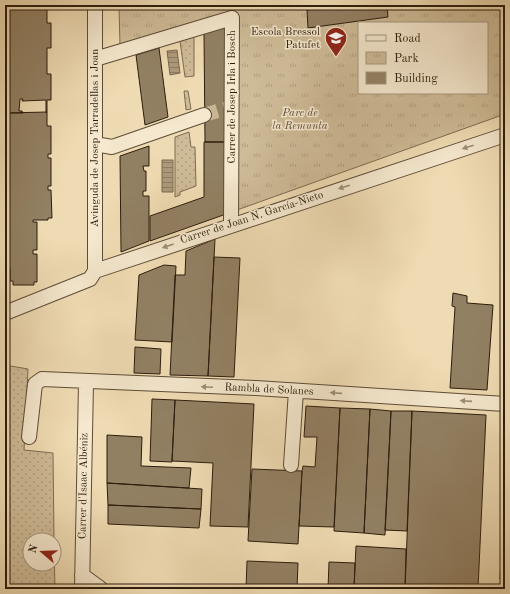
<svg xmlns="http://www.w3.org/2000/svg" width="510" height="594" viewBox="0 0 510 594" font-family="'Old Standard TT',serif">
	<style>
		.grass { fill: url(#grass-dots); stroke: #7e6c52 }
		.park { fill: url(#park-tufts); stroke: #7e6c52; fill-rule: evenodd }
		.water { fill: url(#water-rules); stroke: #7a684f }
		.building { fill: #928063; stroke: #2d1d0d }
		.lines { fill: none; stroke-linecap: round; stroke-linejoin: round }
		.minor-tunnel { stroke: #c8b592; stroke-width: 14; stroke-dasharray: 14 7; stroke-linecap: butt }
		.minor-casing { stroke: #5e4c36; stroke-width: 16 }
		.minor { stroke: #f5e8ce; stroke-width: 14 }
		.oneway { fill: #9b8d77 }
		.labels { text-anchor: middle; dominant-baseline: central; stroke-width: 3; stroke-linejoin: round; paint-order: stroke }
		.poi-label { font-size: 11px; fill: #2d1d0d; stroke: #f5e8ce; text-anchor: end }
		.street-label { font-size: 11px; fill: #2d1d0d; stroke: #f5e8ce }
		.park-label { font-size: 11px; font-style: italic; fill: #5d4c36; stroke: #f5e8ce }
	</style>
	<defs>
		<pattern id="grass-dots" width="8" height="8" patternUnits="userSpaceOnUse"><rect width="8" height="8" fill="#cebb97"/><path d="M2 2h.1M6 6h.1" fill="none" stroke="#b1a081" stroke-width="1.8" stroke-linecap="round"/></pattern>
		<pattern id="park-tufts" width="24" height="20" patternUnits="userSpaceOnUse"><rect width="24" height="20" fill="#cebb97"/><path d="M3 7l-1-3M5 7V3M7 7l1-3M15 17l-1-3M17 17v-4M19 17l1-3" fill="none" stroke="#b1a081"/></pattern>
		<pattern id="water-rules" width="6" height="5" patternUnits="userSpaceOnUse"><rect width="6" height="5" fill="#ad9a7b"/><path d="M0 2.5h6" fill="none" stroke="#8d7d63"/></pattern>
	</defs>
	<rect width="100%" height="100%" fill="#efdbb3"/>
	<filter id="stains"><feTurbulence type="fractalNoise" baseFrequency=".005" numOctaves="4"/><feColorMatrix values="0 0 0 0 .2 0 0 0 0 .09 0 0 0 0 .02 0 0 0 .5 -.17"/></filter>
	<radialGradient id="worn" r=".72"><stop offset=".6" stop-color="#630" stop-opacity="0"/><stop offset="1" stop-color="#630" stop-opacity=".3"/></radialGradient>
	<path class="grass" d="M194 36V76L185 77 180 41Z
		M184 91H188L191 109 186 110Z
		M189 132 191 147H195L196 186 180 192V195L175 197V137Z
		M5 365 28 369 24 450 53 453 54 540H30V564H54V546L55 589H5Z"/>
	<path class="park" d="M119 5H505V114L237 210 236 11 120 47ZM359 23H487V93H359Z"/>
	<path class="water" d="M177 50 180 73 170 75 167 51Z
		M162 160H173V192H162Z"/>
	<path class="building" d="M5 5H47V23H51V48H47V74H51V100H47V112L46 113V100L22 101 23 99H20L19 111H22L23 113H5Z
		M348 5H387L388 17 308 28 307 10Z
		M228 25V142H205L204 33Z
		M159 48 168 117 145 125 136 55Z
		M47 112V126H51V154H48V158H51V186H48V190H51L52 218H48V220H33V222H37V250H33V254H37V282H34V285H13V281H10V269H5V113Z
		M204 142H228L229 213 150 241V216L204 197Z
		M149 146V166H143L144 171H146V191H143V196H149V241L121 252 120 156Z
		M215 239 208 376 170 375 175 275H185L186 251Z
		M214 257 240 258 234 377 208 376Z
		M164 265 176 266 172 342 135 340 139 275Z
		M453 293 467 296V303L493 305 487 390 450 388 455 307 452 306Z
		M135 347 161 349 160 374 134 373Z
		M152 399 175 400 172 462 150 461Z
		M175 400 254 404 248 527 210 526 213 463 172 461Z
		M306 406 340 408 334 527 299 526 302 471 303 466 315 467 317 437H304Z
		M340 408 370 409 364 533 334 531Z
		M370 409 391 411 385 535 364 533Z
		M391 411H412L407 531 385 530Z
		M412 411 486 415 478 589H405Z
		M107 435 142 437 141 466 191 468 189 488 107 483Z
		M252 469 302 471 298 544 248 541Z
		M505 478V520H503Z
		M107 483 202 489 201 509 108 505Z
		M108 505 201 509 199 528 108 524Z
		M502 535H505V580L500 579Z
		M356 546 406 549 405 589H354Z
		M247 561 298 563 297 589H246Z
		M329 562 355 563 354 589H328Z"/>
	<g class="lines">
		<path class="minor-tunnel" d="M204 115 228 108"/>
		<g class="minor-casing">
			<path id="minor" d="M95 59 232 18 231 225
				M95 144 112 147 204 115
				M95 271V5
				M5 313 90 279 95 271 505 135
				M29 437 35 384 42 379 256 388 505 404
				M291 465 296 391
				M82 575 101 589
				M82 589 86 383"/>
		</g>
		<use href="#minor" class="minor"/>
	</g>
	<defs><path id="oneway-solid" d="M-6-.8H1V-3.2L6.5 0L1 3.2V.8H-6Z"/></defs>
	<g class="oneway">
		<use href="#oneway-solid" transform="translate(468 147) rotate(162)"/>
		<use href="#oneway-solid" transform="translate(344 187) rotate(162)"/>
		<use href="#oneway-solid" transform="translate(168 246) rotate(161)"/>
		<use href="#oneway-solid" transform="translate(207 387) rotate(-178)"/>
		<use href="#oneway-solid" transform="translate(336 393) rotate(-176)"/>
		<use href="#oneway-solid" transform="translate(466 401) rotate(-176)"/>
	</g>
	<defs>
		<g id="school-pin" transform="scale(1.15)"><path d="M0 17L-7.5 6A9.5 9.5 0 1 1 7.5 6Z" fill="#8f2418" stroke="#f5e8ce"/><path d="M0-5L7-2L0 1L-7-2ZM-4 1L0 2.5L4 1V4Q0 6-4 4Z" fill="#fff"/></g>
	</defs>
	<g fill-rule="evenodd">
		<use href="#school-pin" x="336" y="38"/>
	</g>
	<g class="labels">
		<g class="poi-label">
			<text x="320" y="32">Escola Bressol<tspan x="320" dy="13">Patufet</tspan></text>
		</g>
		<g class="street-label">
			<text transform="translate(232 97) rotate(-90)">Carrer de Josep Irla i Bosch</text>
			<text transform="translate(95 138) rotate(-90)">Avinguda de Josep Tarradellas i Joan</text>
			<text transform="translate(252 218) rotate(-18)">Carrer de Joan N. García-Nieto</text>
			<text transform="translate(269 390) rotate(3)">Rambla de Solanes</text>
			<text transform="translate(84 486) rotate(-89)">Carrer d'Isaac Albéniz</text>
		</g>
		<g class="park-label">
			<text x="300" y="113">Parc de<tspan x="300" dy="13">la Remunta</tspan></text>
		</g>
	</g>
	<rect width="510" height="594" fill="none" stroke="#efdbb3" stroke-width="20"/>
	<rect x="6" y="6" width="498" height="582" fill="none" stroke="#2d1d0d" stroke-width="2"/>
	<rect x="10" y="10" width="490" height="574" fill="none" stroke="#2d1d0d"/>
	<rect x="358" y="22" width="130" height="72" fill="#f5e8ce" stroke="#a59781"/>
	<rect x="366" y="35" width="20" height="6" fill="#f5e8ce" stroke="#a59781"/>
	<text x="394" y="42" font-size="12" fill="#2d1d0d">Road</text>
	<rect x="366" y="52" width="20" height="12" fill="url(#park-tufts)" stroke="#a59781"/>
	<text x="394" y="62" font-size="12" fill="#2d1d0d">Park</text>
	<rect x="366" y="72" width="20" height="12" fill="#928063" stroke="#a59781"/>
	<text x="394" y="82" font-size="12" fill="#2d1d0d">Building</text>
	<g transform="translate(42 552) rotate(289)"><circle r="19" fill="#f5e8ce" stroke="#a59781"/>
	<path d="M0-3L7 15L0 10L-7 15Z" fill="#8f2418"/>
	<text y="-6" font-size="11" font-weight="bold" text-anchor="middle" fill="#2d1d0d">N</text>
	</g>
	<rect width="100%" height="100%" filter="url(#stains)"/>
	<rect width="100%" height="100%" fill="url(#worn)"/>
</svg>
